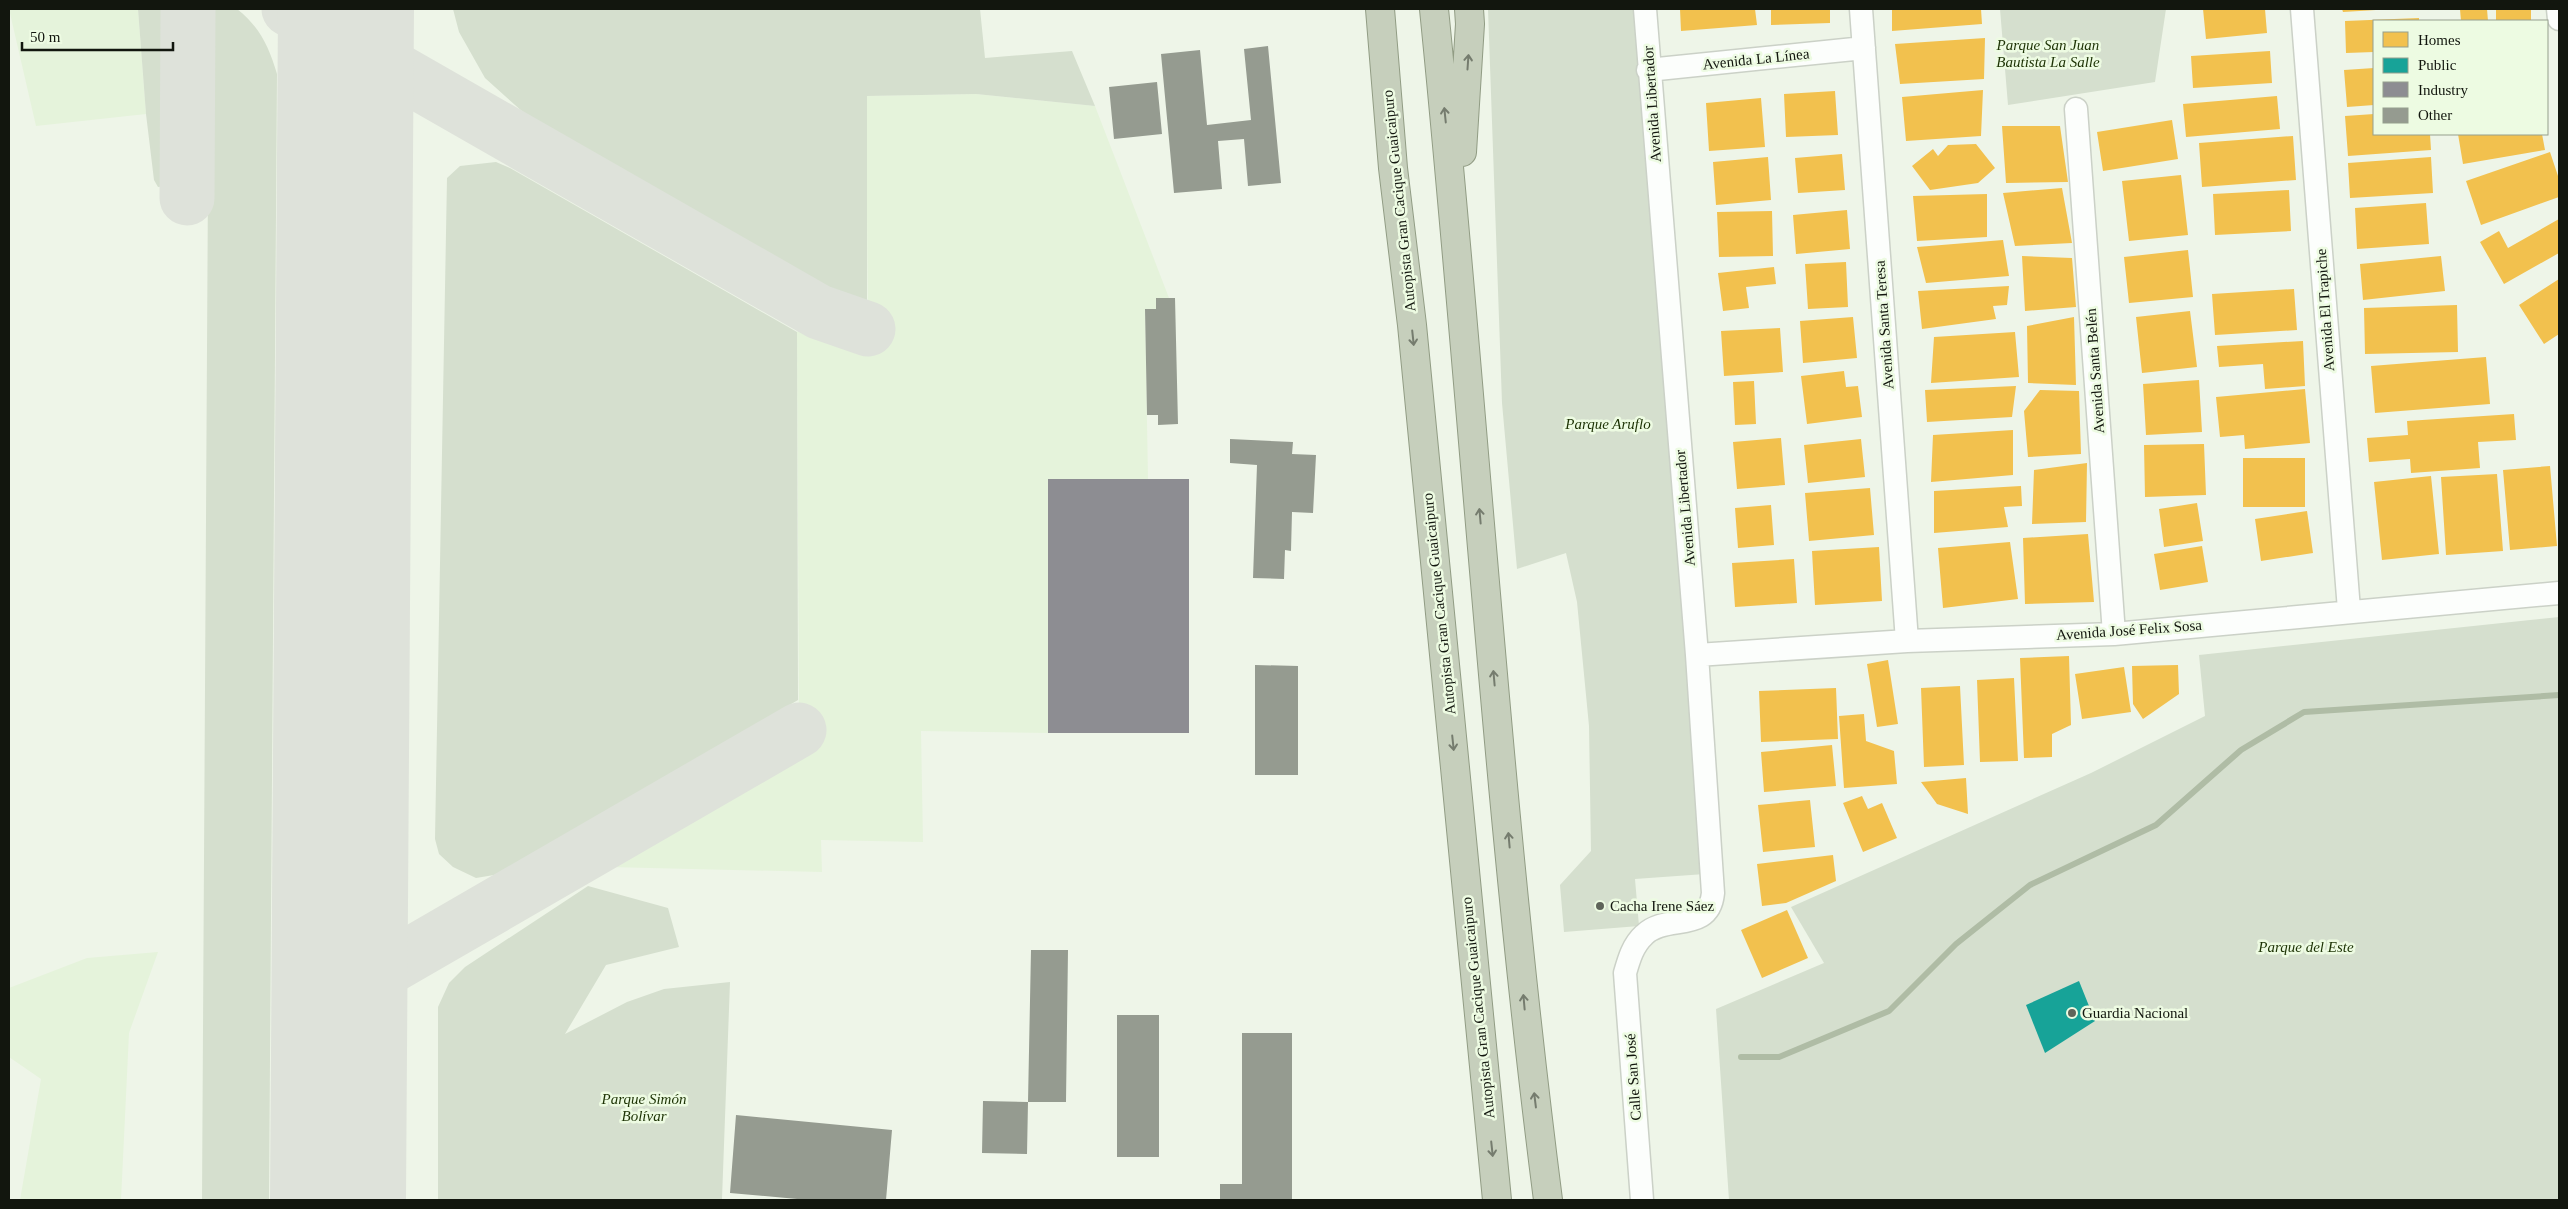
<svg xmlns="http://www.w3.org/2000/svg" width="2568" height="1209" viewBox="0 0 2568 1209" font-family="Georgia,serif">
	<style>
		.built { fill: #e5f3db }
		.green { fill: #d5dfce }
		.homes { fill: #f2c14e }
		.public { fill: #17a398 }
		.industry { fill: #8d8d92 }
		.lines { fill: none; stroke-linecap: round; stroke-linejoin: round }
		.stream { stroke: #afbca5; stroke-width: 6 }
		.taxiway { stroke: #dee2da; stroke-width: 55 }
		.runway { stroke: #dee2da; stroke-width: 136 }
		.building { fill: #959b90 }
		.minor-casing { stroke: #cbd1c7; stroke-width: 25 }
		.motorway-casing { stroke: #919c84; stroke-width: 30 }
		.minor { stroke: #fcfefc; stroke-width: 22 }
		.motorway { stroke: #c6cfbc; stroke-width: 28 }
		.oneway { stroke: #757c6e }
		.poi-dot { fill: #5f645a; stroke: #edfbe2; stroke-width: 2 }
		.labels { text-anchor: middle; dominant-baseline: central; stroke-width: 5; stroke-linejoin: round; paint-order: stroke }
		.park-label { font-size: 15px; font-style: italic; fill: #1c3204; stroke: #edfbe2 }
		.street-label { font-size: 15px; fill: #12160e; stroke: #edfbe2 }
		.poi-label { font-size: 15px; fill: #12160e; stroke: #edfbe2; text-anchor: start }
	</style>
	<rect width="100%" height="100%" fill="#eef5e8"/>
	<path class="built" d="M9 9H138L146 114 36 126Z
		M976 94 1095 106 1169 298H1156V309H1145L1148 479H1048V733L921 731 923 842 821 840 822 872 567 866 799 730 797 332 819 312 868 329 866 96Z
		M158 952 129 1033 121 1200H20L41 1079 9 1057V988L87 958Z"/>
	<path class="green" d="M138 9H169L167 179 166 186 158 187 154 180 146 114Z
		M209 9H237C260 27 269 47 277 74L269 1200H202Z
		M453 9H980L985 58 1072 51 1095 106 976 94 867 96V312L524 113 485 78 459 32Z
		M1488 9H1644L1705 874 1635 879 1639 926 1564 932 1560 885 1591 851 1589 726 1577 602 1566 553 1517 569 1502 403Z
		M2000 9H2166L2155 82 2008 105Z
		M496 162 510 168 797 332 798 700 524 861 500 874 476 878 453 867 439 854 435 839 447 178 460 166Z
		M2559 617V1200H1729L1716 1009 1824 963 1791 907 2091 773 2205 716 2199 655Z
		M588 886 668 908 679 947 606 965 565 1034 627 1002 664 989 730 982 722 1199 748 1200H438V1007L449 983 465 967Z"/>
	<path class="homes" d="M1680 9H1755L1757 25 1681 31Z
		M1771 9H1830V23L1771 25Z
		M1892 9H1981L1982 24 1892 31Z
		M2203 9H2265L2267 33 2206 39Z
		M2342 9H2375L2376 10 2343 12Z
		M2460 9H2487L2488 21H2461Z
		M2496 9H2531V21H2496Z
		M2419 18V21H2374V52L2346 53 2345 21Z
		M1985 38 1984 79 1900 84 1895 44Z
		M2270 51 2272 83 2193 88 2191 56Z
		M2374 68V105L2347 107 2344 70Z
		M1983 90 1981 136 1906 141 1902 97Z
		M1835 91 1838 135 1786 137 1784 94Z
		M2277 96 2280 129 2186 137 2183 104Z
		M1761 98 1765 147 1709 151 1706 103Z
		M2374 114V134H2430L2431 150 2348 156 2345 116Z
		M2172 120 2178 159 2103 171 2097 132Z
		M2002 126H2060L2068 182 2006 183Z
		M2458 134H2542L2545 150 2463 164Z
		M2293 136 2296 180 2202 187 2199 143Z
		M1976 144 1995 168 1978 183 1930 190 1912 166 1933 149 1938 156 1948 145Z
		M2550 152 2559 179V197L2481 225 2466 181Z
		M1842 154 1845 190 1798 193 1795 158Z
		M1768 157 1771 200 1716 205 1713 162Z
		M2431 157 2433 193 2350 198 2348 163Z
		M2181 175 2188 235 2129 241 2122 181Z
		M2062 188 2072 243 2015 246 2003 193Z
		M2289 190 2291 231 2215 235 2213 194Z
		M1987 194V237L1917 241 1913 196Z
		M2426 203 2429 244 2357 249 2355 208Z
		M1847 210 1850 249 1796 254 1793 215Z
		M1772 211 1773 256 1719 257 1717 212Z
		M2559 219V253L2504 284 2480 242 2499 231 2508 248Z
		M2003 240 2009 276 1926 283 1917 247Z
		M2188 250 2193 297 2129 303 2124 257Z
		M2022 256 2072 258 2076 307 2025 311Z
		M2441 256 2445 291 2363 300 2360 264Z
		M1846 262 1848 307 1808 309 1805 264Z
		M1774 267 1776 284 1746 287 1749 308 1723 311 1718 273Z
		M2559 279V334L2544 344 2519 305Z
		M2009 286 2007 305 1993 306 1996 319 1922 329 1918 291Z
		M2294 289 2297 330 2215 335 2212 294Z
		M2457 305 2458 352 2365 354 2364 308Z
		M2190 311 2197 367 2142 373 2136 317Z
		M1853 317 1857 358 1803 363 1800 321Z
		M2074 317 2076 385 2028 383 2027 326Z
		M1780 328 1783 372 1724 376 1721 331Z
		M2015 332 2019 377 1931 383 1934 337Z
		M2303 341 2305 386 2265 389 2263 364 2219 367 2217 346Z
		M2486 357 2490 404 2375 413 2371 366Z
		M1844 371 1846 387 1858 386 1862 417 1807 424 1801 376Z
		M2199 380 2202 432 2146 435 2143 384Z
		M1754 381 1756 424 1735 425 1733 382Z
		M2016 386 2012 417 1927 422 1925 390Z
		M2305 389 2310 443 2245 449 2244 435 2220 437 2216 397Z
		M2040 390 2079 391 2081 454 2028 457 2024 411Z
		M2514 414 2516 440 2478 442 2480 468 2411 473 2410 459 2369 462 2367 438 2408 435 2407 421Z
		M2013 430V475L1931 482 1933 435Z
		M1781 438 1785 485 1737 489 1733 442Z
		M1861 439 1865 477 1808 483 1804 445Z
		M2204 444 2206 495 2145 497 2144 445Z
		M2243 458H2305V507H2243Z
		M2087 463 2086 522 2032 524 2034 470Z
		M2550 466 2557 546 2510 550 2503 470Z
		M2497 474 2503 551 2446 555 2441 477Z
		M2431 476 2439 554 2382 560 2374 482Z
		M2021 486 2022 506 2004 507 2008 527 1934 533V491Z
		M1870 488 1874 535 1809 541 1805 493Z
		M2197 503 2203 541 2164 547 2159 509Z
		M1771 505 1774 545 1738 548 1735 508Z
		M2307 511 2313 553 2261 561 2255 519Z
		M2088 534 2094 602 2025 604 2023 538Z
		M2010 542 2018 599 1943 608 1938 548Z
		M2202 546 2208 582 2160 590 2154 554Z
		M1879 547 1882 601 1815 605 1812 551Z
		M1794 559 1797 603 1735 607 1732 563Z
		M2069 656 2071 725 2052 734V757L2024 758 2020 658Z
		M1888 660 1898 724 1877 727 1867 664Z
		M2178 665 2179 694 2143 719 2133 704 2132 666Z
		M2124 667 2131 712 2082 719 2075 674Z
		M2014 678 2018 761 1980 762 1977 680Z
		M1960 686 1964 765 1924 767 1921 688Z
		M1836 688 1838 739 1761 742 1759 691Z
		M1864 714 1866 741 1894 751 1897 784 1844 788 1839 716Z
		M1832 745 1836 786 1764 792 1761 752Z
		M1966 778 1968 814 1937 804 1921 782Z
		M1862 796 1868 809 1882 803 1897 838 1863 852 1843 803Z
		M1810 800 1815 847 1763 852 1758 805Z
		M1833 855 1836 881 1786 903 1762 906 1757 864Z
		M1787 910 1808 958 1762 978 1741 930Z"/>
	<path class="public" d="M2079 981 2095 1021 2045 1053 2026 1005Z"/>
	<path class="industry" d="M1048 479H1189V733H1048Z"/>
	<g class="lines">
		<path class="stream" d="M1741 1057H1779L1889 1011 1956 944 2030 885 2156 825 2241 750 2304 712 2559 695"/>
		<path class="taxiway" d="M289 9 819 312 868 329
			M187 198 188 9
			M339 996 799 730"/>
		<path class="runway" d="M338 1200 346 9"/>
	</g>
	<path class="building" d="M1268 46 1281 183 1248 186 1244 139 1218 141 1222 189 1174 193 1161 54 1200 50 1207 125 1251 120 1244 49Z
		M1157 82 1162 134 1114 139 1109 87Z
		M1156 298H1175L1178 424 1158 425V415H1147L1145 309H1156Z
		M1230 439 1293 442 1292 454 1316 455 1313 513 1292 512 1291 551 1285 550 1284 579 1253 578 1257 465 1230 463Z
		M1255 665 1298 666V775H1255Z
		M1031 950H1068L1066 1102H1028Z
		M1117 1015H1159V1157H1117Z
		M1242 1033H1292V1200H1220V1184H1242Z
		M983 1101 1028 1102 1027 1154 982 1153Z
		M736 1115 892 1130 886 1200H808L730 1193Z"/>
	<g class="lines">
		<g class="minor-casing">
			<path id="minor" d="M1861 9 1907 641
				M2302 9 2349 610
				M2558 9 2559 19
				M1648 70 1864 48
				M2076 109 2114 634
				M1697 655 1907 641 2114 634 2559 593
				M1642 1200 1625 973C1629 959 1633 945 1644 935 1666 913 1709 934 1713 893L1697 655 1645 9"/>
		</g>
		<g class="motorway-casing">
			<path id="motorway" d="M1380 9 1393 168 1412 325 1497 1200
				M1434 9C1474 406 1497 804 1548 1200
				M1462 152 1470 24 1469 9"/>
		</g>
		<use href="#minor" class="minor"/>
		<use href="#motorway" class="motorway"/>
	</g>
	<defs><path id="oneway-shaft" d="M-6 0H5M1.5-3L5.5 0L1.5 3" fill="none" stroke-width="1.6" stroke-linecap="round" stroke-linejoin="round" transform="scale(1.25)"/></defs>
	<g class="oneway">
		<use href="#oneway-shaft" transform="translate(1468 62) rotate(-86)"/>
		<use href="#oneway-shaft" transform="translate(1445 115) rotate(-96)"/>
		<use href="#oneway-shaft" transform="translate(1413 338) rotate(84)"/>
		<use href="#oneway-shaft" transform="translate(1480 516) rotate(-95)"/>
		<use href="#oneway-shaft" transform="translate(1494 678) rotate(-95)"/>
		<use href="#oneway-shaft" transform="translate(1453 743) rotate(84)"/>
		<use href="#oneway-shaft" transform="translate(1509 840) rotate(-95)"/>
		<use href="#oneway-shaft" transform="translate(1524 1002) rotate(-95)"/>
		<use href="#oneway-shaft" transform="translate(1535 1100) rotate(-97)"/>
		<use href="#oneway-shaft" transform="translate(1492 1149) rotate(84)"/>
	</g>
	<g class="poi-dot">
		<circle cx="1600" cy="906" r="5"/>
		<circle cx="2072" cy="1013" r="5"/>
	</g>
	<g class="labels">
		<g class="park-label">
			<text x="2048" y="45">Parque San Juan<tspan x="2048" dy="17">Bautista La Salle</tspan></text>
			<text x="1608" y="424">Parque Aruflo</text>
			<text x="2306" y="947">Parque del Este</text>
			<text x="644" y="1099">Parque Simón<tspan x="644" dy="17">Bolívar</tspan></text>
		</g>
		<g class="street-label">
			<text transform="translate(1756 59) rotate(-6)">Avenida La Línea</text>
			<text transform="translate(1652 104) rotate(-94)">Avenida Libertador</text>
			<text transform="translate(1399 201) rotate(-96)">Autopista Gran Cacique Guaicaipuro</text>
			<text transform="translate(2325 310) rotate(-94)">Avenida El Trapiche</text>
			<text transform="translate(1884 325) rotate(-94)">Avenida Santa Teresa</text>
			<text transform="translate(2095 371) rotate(-94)">Avenida Santa Belén</text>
			<text transform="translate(1685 508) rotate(-95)">Avenida Libertador</text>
			<text transform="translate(1439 604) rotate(-96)">Autopista Gran Cacique Guaicaipuro</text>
			<text transform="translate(2129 630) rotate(-4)">Avenida José Felix Sosa</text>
			<text transform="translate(1478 1008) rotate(-96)">Autopista Gran Cacique Guaicaipuro</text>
			<text transform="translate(1633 1077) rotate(-94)">Calle San José</text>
		</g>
		<g class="poi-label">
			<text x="1610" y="906">Cacha Irene Sáez</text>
			<text x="2082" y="1013">Guardia Nacional</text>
		</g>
	</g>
	<rect width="2568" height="1209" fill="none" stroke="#12160e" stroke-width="20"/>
	<rect x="2373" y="20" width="175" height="115" fill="#edfbe2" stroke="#959f8d"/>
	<rect x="2383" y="32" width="25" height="15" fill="#f2c14e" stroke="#959f8d"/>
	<text x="2418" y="45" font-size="15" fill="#12160e">Homes</text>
	<rect x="2383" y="58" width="25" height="15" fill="#17a398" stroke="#959f8d"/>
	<text x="2418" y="70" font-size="15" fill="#12160e">Public</text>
	<rect x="2383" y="82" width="25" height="15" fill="#8d8d92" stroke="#959f8d"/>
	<text x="2418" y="95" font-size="15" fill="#12160e">Industry</text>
	<rect x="2383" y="108" width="25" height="15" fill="#959b90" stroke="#959f8d"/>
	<text x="2418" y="120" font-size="15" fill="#12160e">Other</text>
	<path d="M22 42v8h151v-8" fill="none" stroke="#12160e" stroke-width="2.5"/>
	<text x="30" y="42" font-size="15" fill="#12160e" stroke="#edfbe2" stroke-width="4" paint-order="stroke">50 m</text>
</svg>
